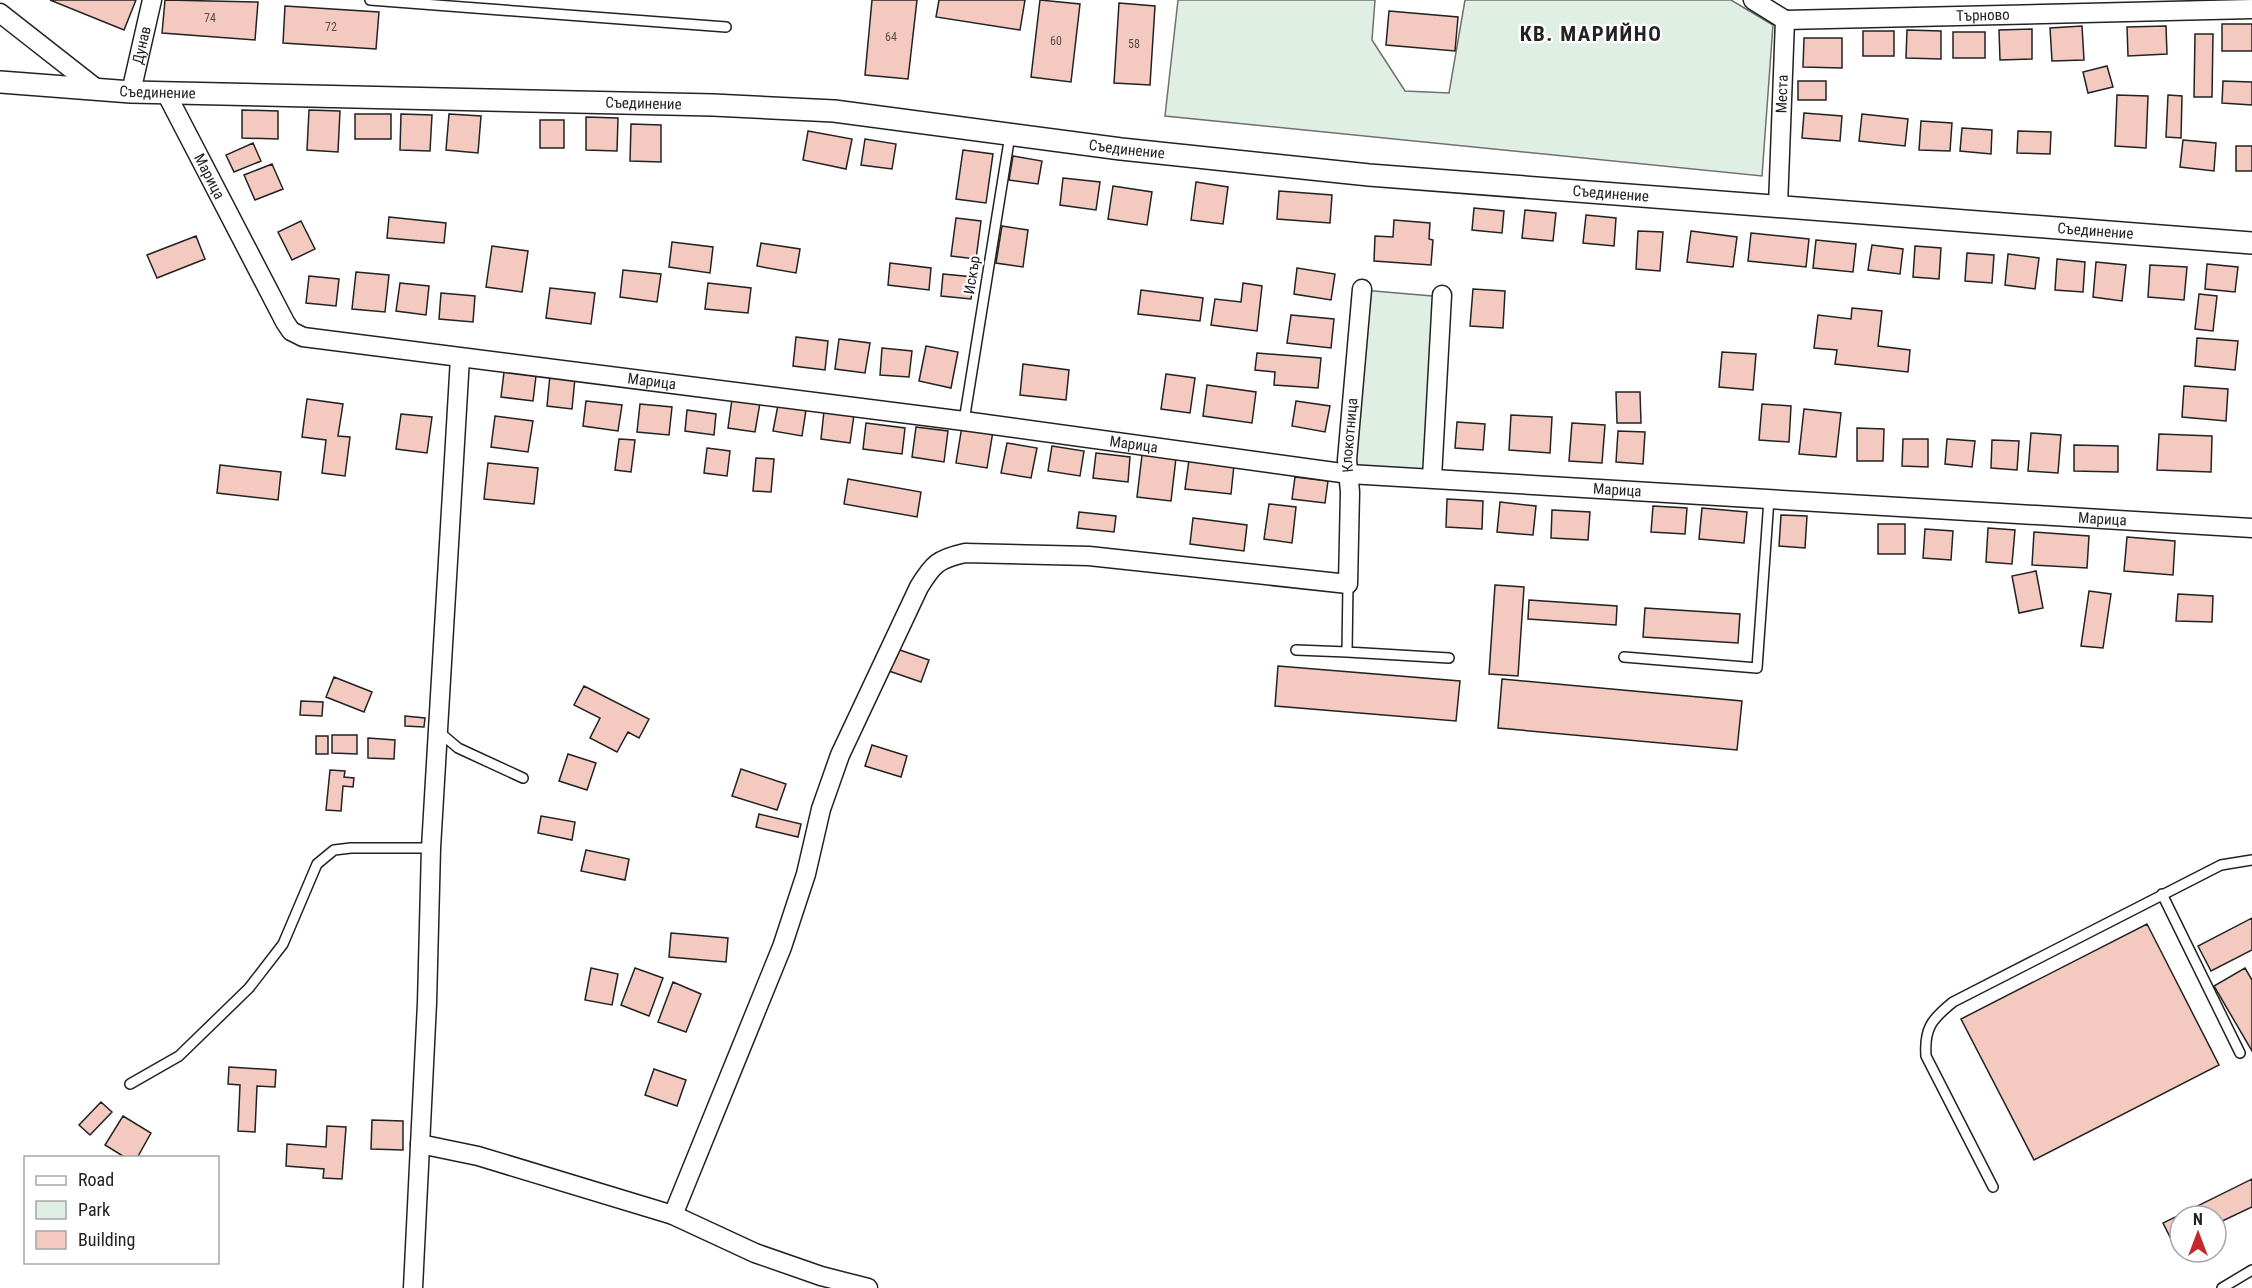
<svg xmlns="http://www.w3.org/2000/svg" width="2252" height="1288" viewBox="0 0 2252 1288" font-family="'Roboto Condensed',sans-serif">
	<style>
		.green { fill: #e0efe3; stroke: #6f6f6f; stroke-width: 1.5 }
		.building { fill: #f3c9c0; stroke: #222; stroke-width: 1.5 }
		.lines { fill: none; stroke-linecap: round; stroke-linejoin: round }
		.service-casing { stroke: #222; stroke-width: 12 }
		.minor-casing { stroke: #222; stroke-width: 21 }
		.tertiary-casing { stroke: #222; stroke-width: 24 }
		.service { stroke: #fff; stroke-width: 9 }
		.minor { stroke: #fff; stroke-width: 18 }
		.tertiary { stroke: #fff; stroke-width: 21 }
		.labels { text-anchor: middle; dominant-baseline: central; stroke-width: 4.5; stroke-linejoin: round; paint-order: stroke }
		.number-label { font-size: 12px; fill: #564c4a }
		.street-label { font-size: 15px; fill: #222; stroke: #fff }
		.district-label { font-size: 21px; font-weight: bold; letter-spacing: 1.5px; fill: #222; stroke: #fff }
	</style>
	<rect width="100%" height="100%" fill="#fff"/>
	<path class="green" d="M1178 0H1375L1372 40 1405 91 1449 93 1465 0H1731L1773 25 1762 176 1165 116Z
		M1362 290 1444 297 1428 473 1358 466 1350 447Z"/>
	<path class="building" d="M50 0H136L124 30Z
		M165 0 258 2 255 40 162 33Z
		M872 0H917L908 79 865 75Z
		M939 0H1025L1020 30 936 17Z
		M1040 0 1080 4 1071 82 1031 77Z
		M1119 3 1155 6 1150 85 1114 83Z
		M285 6 379 12 376 49 283 43Z
		M1389 11 1458 17 1455 51 1386 45Z
		M2222 24H2252V51H2222Z
		M2082 26 2084 60 2052 61 2050 28Z
		M2166 26 2167 54 2128 56 2127 27Z
		M2032 29V59L2000 60 1999 30Z
		M1907 30 1941 31V59L1906 58Z
		M1863 31H1894V56H1863Z
		M1953 32H1985V58H1953Z
		M2195 34H2213L2212 97H2194Z
		M1804 38H1842V68L1803 67Z
		M2107 66 2113 87 2088 93 2083 72Z
		M1798 81H1826V100H1798Z
		M2223 81 2252 82V105L2222 103Z
		M2117 95 2148 96 2146 148 2115 146Z
		M2168 95 2182 96 2181 138 2166 137Z
		M242 110 278 111V139L242 138Z
		M309 110 340 111 338 152 307 150Z
		M1804 113 1842 116 1840 141 1802 138Z
		M355 114H391V139H355Z
		M401 114 432 115 430 151 400 150Z
		M449 114 481 116 478 153 446 150Z
		M1862 114 1908 119 1905 146 1859 141Z
		M586 117 618 118 617 151 586 150Z
		M540 120H564V148H540Z
		M1921 121 1952 123 1950 151 1919 150Z
		M631 124 661 125V162L630 161Z
		M1962 128 1992 130 1991 154 1960 151Z
		M808 131 852 139 846 169 803 160Z
		M2018 131 2051 132 2050 154 2017 153Z
		M865 139 896 144 892 169 861 165Z
		M2183 140 2216 143 2214 171 2180 167Z
		M253 143 261 161 234 172 226 155Z
		M2236 146H2252V171H2236Z
		M963 150 993 154 986 203 956 199Z
		M1013 156 1042 161 1038 184 1009 180Z
		M272 164 283 189 255 200 244 175Z
		M1063 178 1100 182 1096 210 1060 205Z
		M1196 182 1228 187 1223 224 1191 220Z
		M1113 186 1152 192 1147 225 1108 219Z
		M1279 191 1332 195 1330 223 1277 219Z
		M1474 208 1504 211 1502 233 1472 230Z
		M1525 210 1556 213 1553 241 1522 238Z
		M1586 215 1616 218 1614 246 1583 243Z
		M389 217 446 223 444 243 387 238Z
		M956 218 981 221 976 259 951 256Z
		M1394 220 1430 223 1429 239 1433 240 1431 265 1374 261 1375 236 1393 237Z
		M301 221 315 249 292 260 278 232Z
		M1002 226 1028 230 1023 267 996 263Z
		M1638 231 1663 232 1660 271 1636 269Z
		M1691 231 1737 237 1733 267 1687 262Z
		M1751 233 1809 239 1806 267 1748 261Z
		M196 236 205 259 157 278 147 255Z
		M1816 240 1856 244 1853 272 1813 268Z
		M672 242 713 247 710 273 669 267Z
		M761 243 800 249 796 273 757 266Z
		M1872 245 1903 249 1900 274 1868 270Z
		M492 246 528 251 522 292 486 287Z
		M1915 246 1941 248 1939 279 1913 277Z
		M1967 253 1994 255 1992 283 1965 281Z
		M2008 254 2039 258 2035 289 2005 285Z
		M2057 259 2085 262 2083 292 2055 290Z
		M2096 262 2126 265 2122 301 2093 297Z
		M890 263 931 268 929 290 888 285Z
		M2207 264 2238 267 2235 292 2205 289Z
		M2150 265 2187 267 2184 300 2148 297Z
		M1297 268 1335 274 1331 300 1294 294Z
		M623 270 661 274 657 302 620 297Z
		M356 272 389 275 385 312 352 309Z
		M943 274 974 277 971 299 941 296Z
		M309 276 339 279 336 306 306 303Z
		M400 283 429 286 426 315 396 311Z
		M708 283 751 288 748 313 705 309Z
		M1243 283 1262 286 1257 331 1211 325 1215 299 1241 302Z
		M550 288 595 293 591 324 546 318Z
		M1473 289 1505 291 1503 328 1470 326Z
		M1141 290 1203 298 1200 321 1138 314Z
		M441 293 475 296 473 322 439 319Z
		M2199 294 2217 296 2213 331 2195 329Z
		M1852 308 1882 311 1878 346 1910 350 1908 372 1835 364 1837 350 1814 348 1818 315 1851 319Z
		M1291 315 1334 319 1331 348 1287 343Z
		M796 337 828 341 825 370 793 366Z
		M2197 338 2238 341 2235 370 2195 366Z
		M839 339 870 343 865 373 835 369Z
		M926 346 958 352 951 388 919 381Z
		M882 348 912 351 909 377 880 375Z
		M1722 352 1756 354 1753 390 1719 387Z
		M1257 353 1321 358 1318 388 1274 385 1275 372 1255 370Z
		M1023 364 1069 370 1066 400 1020 395Z
		M504 372 536 376 533 401 501 397Z
		M1166 374 1195 378 1190 413 1161 409Z
		M550 375 575 378 572 409 547 406Z
		M1207 385 1256 392 1252 423 1203 416Z
		M2184 386 2228 389 2226 421 2182 417Z
		M1616 392H1640L1641 423H1617Z
		M307 399 343 404 338 436 350 437 345 476 322 473 326 440 302 437Z
		M732 399 760 403 755 432 728 428Z
		M586 401 622 405 618 431 583 426Z
		M1296 401 1330 406 1325 432 1292 426Z
		M640 404 672 407 669 435 637 432Z
		M1762 404 1791 406 1789 442 1759 440Z
		M778 405 806 410 802 436 773 431Z
		M1804 409 1841 413 1836 457 1799 454Z
		M687 410 716 414 714 435 685 431Z
		M824 411 854 415 850 443 821 439Z
		M401 414 432 417 427 453 396 449Z
		M1511 415 1552 417 1550 453 1509 450Z
		M495 416 533 421 528 452 491 447Z
		M1457 422 1485 424 1483 450 1455 448Z
		M866 423 905 428 902 454 863 449Z
		M1572 423 1605 425 1602 463 1569 461Z
		M962 426 993 431 987 468 956 463Z
		M916 427 948 431 944 462 912 457Z
		M1857 428 1884 429 1883 461H1857Z
		M1618 431 1645 432 1643 464 1616 462Z
		M2031 433 2061 435 2058 473 2028 471Z
		M2159 434 2212 436 2211 472 2157 470Z
		M619 439 635 440 631 472 615 470Z
		M1903 439H1928V467L1902 466Z
		M1947 439 1975 441 1972 467 1945 464Z
		M1992 440 2019 441 2017 470 1991 468Z
		M1007 443 1037 448 1031 478 1001 473Z
		M2074 445 2118 446V472L2074 471Z
		M1052 446 1084 451 1080 476 1048 471Z
		M707 448 730 451 727 476 704 473Z
		M1096 453 1130 457 1128 482 1093 478Z
		M1142 455 1176 458 1171 501 1137 497Z
		M756 458 774 459 771 492 753 491Z
		M1189 460 1234 465 1231 494 1185 489Z
		M488 463 538 468 534 504 484 499Z
		M220 465 281 472 278 500 217 493Z
		M1295 477 1328 481 1325 503 1292 499Z
		M848 479 921 492 917 517 844 504Z
		M1447 499 1483 501 1482 529 1446 527Z
		M1500 502 1536 506 1533 535 1497 532Z
		M1269 504 1296 507 1292 543 1264 539Z
		M1653 506 1687 508 1685 534 1651 532Z
		M1702 508 1747 512 1744 543 1699 539Z
		M1552 510 1590 512 1588 540 1551 538Z
		M1079 512 1116 516 1114 532 1077 528Z
		M1781 515 1807 516 1805 548 1779 546Z
		M1193 518 1247 525 1244 551 1190 544Z
		M1878 524H1905V554H1878Z
		M1988 528 2015 530 2012 564 1986 562Z
		M1925 529 1953 531 1951 560 1923 558Z
		M2034 532 2089 536 2087 568 2032 565Z
		M2127 537 2175 541 2173 575 2124 571Z
		M2036 571 2043 608 2019 613 2012 576Z
		M1495 585 1524 587 1518 676 1489 674Z
		M2089 591 2111 594 2103 648 2081 646Z
		M2178 594 2213 596 2212 622 2176 621Z
		M1529 600 1617 606 1616 625 1528 619Z
		M1645 608 1740 614 1738 643 1643 637Z
		M894 648 929 660 921 682 886 670Z
		M1278 666 1460 681 1456 721 1275 706Z
		M334 677 372 692 364 712 326 697Z
		M1502 679 1742 701 1737 750 1498 728Z
		M584 686 649 719 639 738 628 732 617 752 590 738 600 718 574 705Z
		M301 701 323 702 322 716 300 715Z
		M405 716 425 718 424 727 405 726Z
		M332 735H357V754L332 753Z
		M316 736H328V754H316Z
		M368 738 395 740 394 759 368 758Z
		M872 745 907 756 901 777 865 766Z
		M568 754 596 763 587 790 559 781Z
		M741 769 786 784 777 810 732 796Z
		M330 770 345 771 344 777 354 778 353 787 343 786 341 811 326 810Z
		M759 814 801 824 798 837 756 827Z
		M541 816 575 822 572 840 538 833Z
		M586 850 629 859 625 880 581 871Z
		M2252 918V950L2211 971 2198 946Z
		M2147 924 2219 1065 2034 1160 1961 1019Z
		M671 933 728 938 726 962 669 957Z
		M591 968 618 974 612 1005 585 1000Z
		M635 968 663 978 649 1016 621 1005Z
		M2245 968 2252 980V1051L2214 986Z
		M673 982 701 994 686 1032 658 1022Z
		M229 1067 276 1070 275 1087 257 1086 255 1132 238 1131 240 1085 228 1084Z
		M654 1069 686 1080 677 1106 645 1095Z
		M101 1102 112 1112 90 1135 79 1125Z
		M123 1116 151 1133 137 1158H126L105 1145Z
		M372 1120 403 1121V1150L371 1149Z
		M327 1126 346 1127 342 1179 323 1178 324 1169 286 1166 287 1144 326 1147Z
		M2252 1179V1207L2216 1224V1216H2180V1242L2174 1245 2163 1223Z"/>
	<g class="lines">
		<g class="service-casing">
			<path id="service" d="M370 0 726 27
				M964 421 1010 135
				M1296 650 1347 652 1348 584
				M1347 652 1449 658
				M1624 657 1757 668 1769 499
				M438 731 458 748 523 778
				M2162 894 2240 1053
				M130 1084 179 1056 249 988 283 944 317 864 334 850 351 848H431
				M1993 1187 1926 1056C1924 1028 1932 1019 1953 1002L2221 865 2252 860
				M2222 1288 2252 1270"/>
		</g>
		<g class="minor-casing">
			<g id="minor">
				<path d="M1753 0 1785 20 1778 206"/>
				<path d="M0 13 97 89"/>
				<path id="s1" d="M1785 20 2252 9"/>
				<path id="s2" d="M131 92 152 0"/>
				<path id="s3" d="M166 93 285 322 291 331 303 337 964 421 1349 474 2252 528"/>
				<path d="M1432 478 1442 295"/>
				<path d="M420 1144 478 1156 673 1215"/>
				<path d="M413 1288 427 1003 431 848 460 358"/>
				<path id="s4" d="M868 1288 821 1276 755 1253 673 1215 782 947 806 874 821 809 840 755 919 587C933 564 938 559 965 553L1089 556 1348 584 1350 492 1347 460 1362 289"/>
			</g>
		</g>
		<g class="tertiary-casing">
			<g id="tertiary">
				<path id="s5" d="M0 82 131 92 713 105 834 111 1121 149 1369 175 2252 243"/>
			</g>
		</g>
		<use href="#service" class="service"/>
		<use href="#minor" class="minor"/>
		<use href="#tertiary" class="tertiary"/>
	</g>
	<g class="labels">
		<g class="number-label">
			<text x="210" y="18">74</text>
			<text x="331" y="27">72</text>
			<text x="891" y="37">64</text>
			<text x="1056" y="41">60</text>
			<text x="1134" y="44">58</text>
		</g>
		<g class="street-label">
			<text stroke="none"><textPath href="#s1" startOffset="198">Търново</textPath></text>
			<text stroke="none"><textPath href="#s2" startOffset="48">Дунав</textPath></text>
			<text stroke="none"><textPath href="#s5" startOffset="158">Съединение</textPath></text>
			<text transform="translate(1782 94) rotate(-88)">Места</text>
			<text stroke="none"><textPath href="#s5" startOffset="644">Съединение</textPath></text>
			<text stroke="none"><textPath href="#s5" startOffset="1130">Съединение</textPath></text>
			<text stroke="none"><textPath href="#s3" startOffset="94">Марица</textPath></text>
			<text stroke="none"><textPath href="#s5" startOffset="1616">Съединение</textPath></text>
			<text stroke="none"><textPath href="#s5" startOffset="2102">Съединение</textPath></text>
			<text transform="translate(972 275) rotate(-81)">Искър</text>
			<text stroke="none"><textPath href="#s3" startOffset="634">Марица</textPath></text>
			<text stroke="none"><textPath href="#s4" startOffset="1478">Клокотница</textPath></text>
			<text stroke="none"><textPath href="#s3" startOffset="1120">Марица</textPath></text>
			<text stroke="none"><textPath href="#s3" startOffset="1606">Марица</textPath></text>
			<text stroke="none"><textPath href="#s3" startOffset="2092">Марица</textPath></text>
		</g>
		<g class="district-label">
			<text x="1591" y="34">КВ. МАРИЙНО</text>
		</g>
	</g>
	<rect x="24" y="1156" width="195" height="108" fill="#ffffff" stroke="#a7a7a7" stroke-width="1.5"/>
	<rect x="36" y="1176" width="30" height="9" fill="#ffffff" stroke="#a7a7a7" stroke-width="1.5"/>
	<text x="78" y="1186" font-size="18" fill="#222222">Road</text>
	<rect x="36" y="1201" width="30" height="18" fill="#e0efe3" stroke="#a7a7a7" stroke-width="1.5"/>
	<text x="78" y="1216" font-size="18" fill="#222222">Park</text>
	<rect x="36" y="1231" width="30" height="18" fill="#f3c9c0" stroke="#a7a7a7" stroke-width="1.5"/>
	<text x="78" y="1246" font-size="18" fill="#222222">Building</text>
	<g transform="translate(2198 1234)"><circle r="28" fill="#ffffff" stroke="#a7a7a7" stroke-width="1.5"/>
	<path d="M0-4.5L10 22L0 15L-10 22Z" fill="#c62828"/>
	<text y="-9" font-size="16" font-weight="bold" text-anchor="middle" fill="#222222">N</text>
	</g>
</svg>
